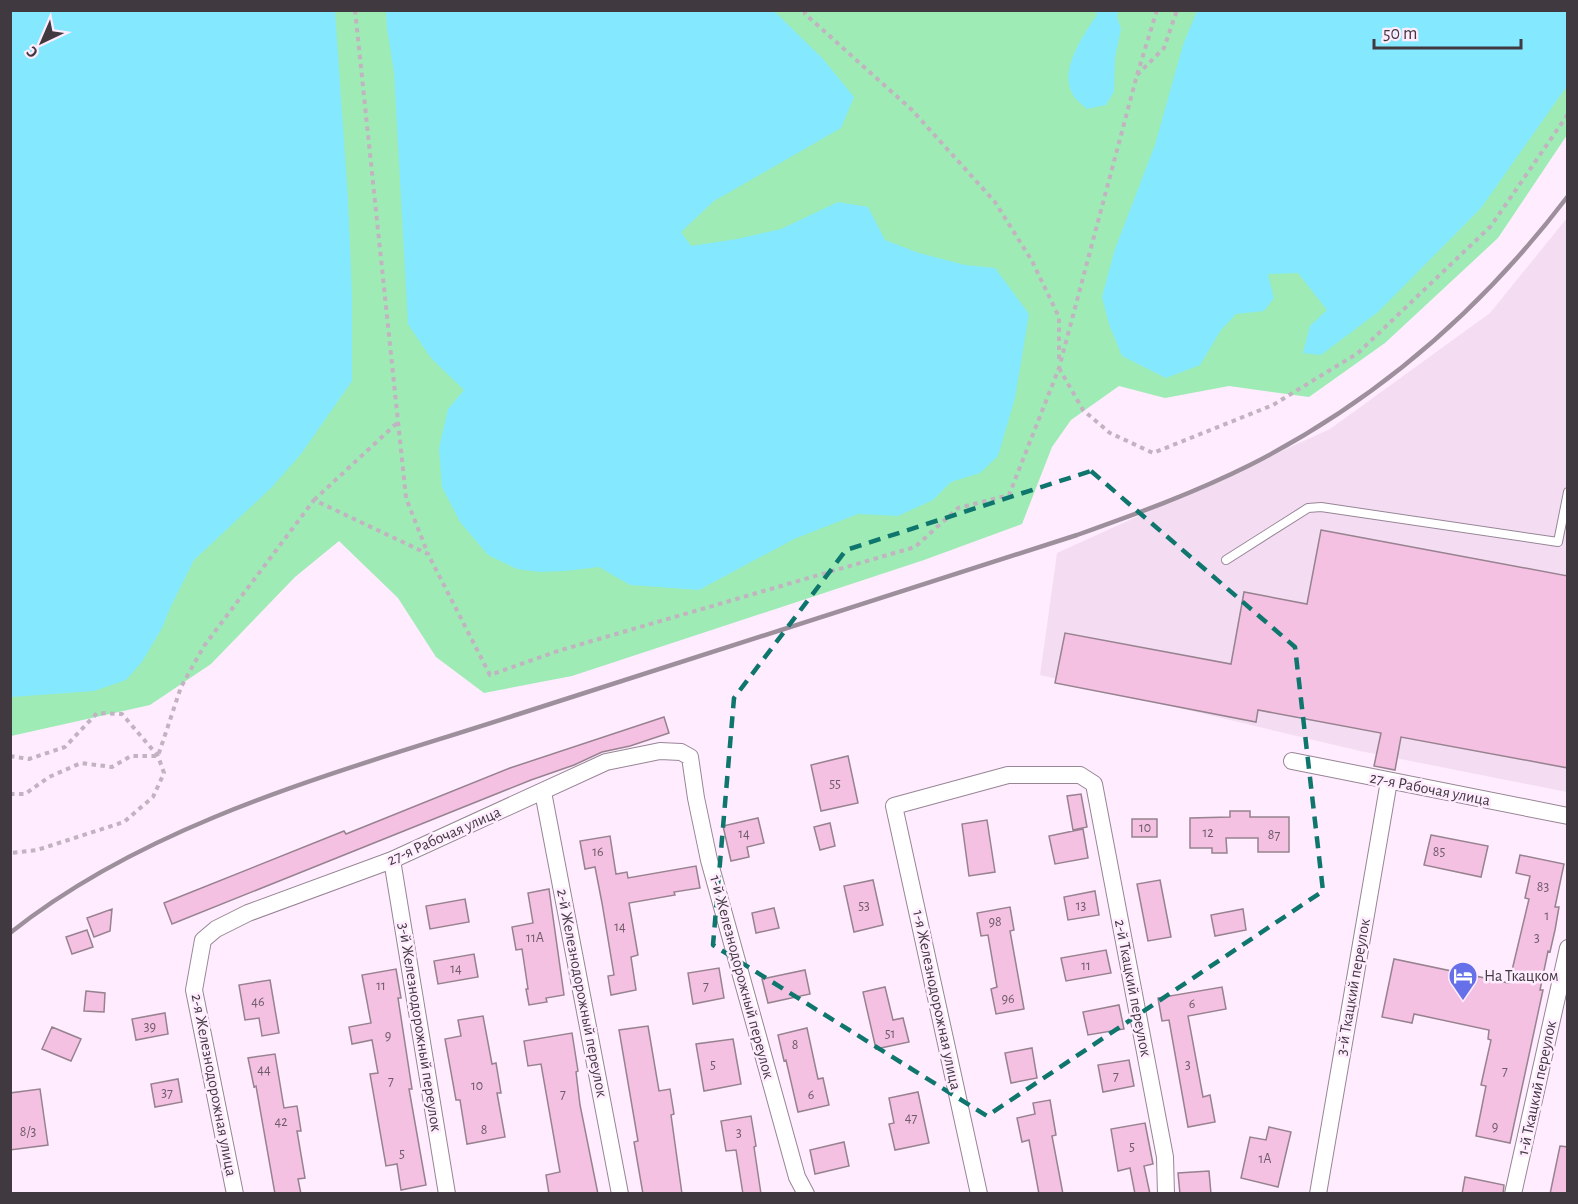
<svg xmlns="http://www.w3.org/2000/svg" width="1578" height="1204" viewBox="0 0 1578 1204" font-family="'Alegreya Sans',sans-serif">
	<style>
		.built { fill: #f4ddf3 }
		.green { fill: #9eebb5 }
		.water { fill: #84e8fe }
		.building { fill: #f5c1e3; stroke: #97828f; stroke-width: 1.5 }
		.lines { fill: none; stroke-linecap: round; stroke-linejoin: round }
		.lane-casing { stroke: #978696; stroke-width: 10 }
		.street-casing { stroke: #978696; stroke-width: 18 }
		.path { stroke: #c2b3c1; stroke-width: 4; stroke-dasharray: 4.5 4.5; stroke-linecap: butt }
		.lane { stroke: #fff; stroke-width: 8 }
		.street { stroke: #fff; stroke-width: 16 }
		.rail { stroke: #9d909c; stroke-width: 4.5 }
		.marked { fill: none; stroke: #0f766e; stroke-width: 4.5; stroke-dasharray: 12 8; stroke-linejoin: round }
		.labels { text-anchor: middle; dominant-baseline: central; stroke-width: 5; stroke-linejoin: round; paint-order: stroke }
		.number-label { font-size: 14px; fill: #6d5b69 }
		.street-label { font-size: 16px; fill: #403940; stroke: #ffecfe }
		.poi-label { font-size: 16px; fill: #403940; stroke: #ffecfe; text-anchor: start }
	</style>
	<rect width="100%" height="100%" fill="#ffecfe"/>
	<path class="built" d="M1567 218V792L1360 751 1040 675 1057 553 1330 429 1490 313Z"/>
	<path class="green" d="M10 11H1567V135L1498 238 1385 343 1309 397 1229 386 1165 398 1119 386 1071 420 1052 447 1022 524 924 560 572 676 484 693 436 657 398 598 339 541 295 577 211 664 150 705 11 736Z"/>
	<path class="water" d="M11 10 335 11 348 199 352 295V381L301 454 271 488 194 560 171 606 162 628 142 662 126 680 94 691 11 697Z
		M386 11H774L823 59 854 97 841 128 714 201 681 232 691 246 737 239 781 229 838 202 868 207 885 240 919 253 965 265 995 268 1029 314 1015 398 998 456 980 473 951 482 933 500 898 516 858 514 794 539 699 590 630 585 599 567 565 571 539 572 517 569 488 555 460 522 442 487 439 448 448 409 464 390 431 358 408 324 394 72 387 28Z
		M1096 11H1118L1117 17 1121 29 1115 58 1114 92 1106 105 1087 109C1083 105 1076 100 1073 95 1058 71 1084 34 1097 15Z
		M1197 11H1567V86L1481 208 1378 312 1321 355 1303 353 1310 326 1327 310 1298 273 1268 274 1274 298 1264 311 1236 314 1221 330 1200 365 1166 378 1122 356 1109 324 1102 297 1115 249 1155 145 1183 45Z"/>
	<path class="building" d="M1321 530 1568 576V768L1401 737 1395 770 1374 766 1381 733 1258 710 1256 722 1055 683 1065 633 1231 664 1244 592 1307 604Z
		M664 717 669 733 630 746 602 752 574 765 531 780 172 924 164 903 344 831 346 834 510 768Z
		M848 756 858 803 821 811 811 765Z
		M1081 794 1087 827 1073 830 1067 796Z
		M1230 811H1250V817H1289V852H1258V838H1226L1227 853H1212V848H1190V818L1230 817Z
		M758 818 764 843 747 847 749 857 731 861 723 826Z
		M1132 819H1157V837H1132Z
		M987 820 995 872 969 876 962 824Z
		M830 823 835 846 820 850 814 827Z
		M1083 829 1088 858 1055 864 1049 836Z
		M1431 835 1488 846 1481 877 1424 865Z
		M610 836 616 874 627 872 628 878 696 866 700 888 674 892 675 895 629 903 638 955 631 957 636 990 611 995 608 976 614 975 602 903 595 867 585 869 580 841Z
		M1520 855 1564 864 1555 907H1559L1555 930 1550 952 1548 951 1540 990H1543L1510 1143 1476 1136 1486 1086 1481 1085 1491 1040 1488 1039 1489 1030 1414 1014 1412 1023 1382 1017 1394 959 1509 983 1529 899 1525 898 1530 876 1516 873Z
		M873 880 883 925 854 932 844 886Z
		M1160 880 1171 937 1148 941 1137 884Z
		M549 889 564 995 546 998 547 1002 529 1005 526 989H528L522 949 516 950 512 927 533 923 528 893Z
		M1095 891 1099 915 1068 920 1064 897Z
		M465 899 469 922 430 929 426 906Z
		M1010 907 1014 930 1010 931 1024 1009 996 1014 991 989 997 987 988 935 981 936 977 913Z
		M774 908 779 928 756 933 752 913Z
		M112 909 110 931 94 937 87 918Z
		M1243 909 1246 930 1215 936 1211 915Z
		M87 930 93 947 72 954 66 937Z
		M1106 950 1111 973 1066 981 1061 958Z
		M474 954 478 977 438 984 434 961Z
		M719 968 724 998 693 1004 688 973Z
		M396 969 401 998H398L412 1089H409L426 1185 401 1190 397 1164 386 1166 370 1074 378 1073 372 1040 352 1044 349 1027 371 1023 362 975Z
		M805 970 810 994 768 1003 762 979Z
		M270 980 279 1033 262 1036 259 1018 245 1020 239 985Z
		M885 987 893 1020 903 1018 909 1042 876 1049 863 992Z
		M1222 987 1226 1009 1188 1016 1203 1097 1210 1095 1215 1122 1188 1127 1169 1020 1162 1021 1158 998Z
		M86 991 105 993 104 1012 84 1011Z
		M1119 1005 1124 1029 1088 1035 1083 1012Z
		M165 1013 168 1034 136 1040 132 1019Z
		M483 1016 492 1064 496 1063 501 1093H497L505 1137 467 1144 460 1100H456L445 1039 461 1036 458 1020Z
		M648 1026 659 1091 670 1089 674 1114 671 1115 682 1194H643L634 1142 638 1141 619 1030Z
		M52 1027 81 1039 71 1061 42 1049Z
		M807 1028 818 1079 823 1078 829 1105 798 1112 786 1060 784 1061 778 1035Z
		M572 1033 578 1071 576 1072 580 1105 598 1194H549L546 1175 560 1172 541 1064 528 1066 524 1041Z
		M733 1039 741 1084 704 1091 696 1044Z
		M1032 1048 1037 1078 1011 1083 1005 1053Z
		M275 1054 284 1108 297 1106 301 1131H297L305 1178 298 1179 301 1194H275L256 1086 254 1087 248 1058Z
		M1129 1060 1134 1086 1103 1092 1098 1065Z
		M178 1079 182 1102 155 1107 151 1084Z
		M40 1089 48 1145 10 1150V1093Z
		M918 1092 929 1143 895 1150 889 1124 894 1123 889 1098Z
		M1050 1100 1056 1135 1052 1136 1063 1194H1039L1029 1140 1022 1142 1017 1118 1035 1114 1033 1103Z
		M751 1116 756 1146 754 1147 761 1194H743L736 1150 726 1151 721 1121Z
		M1145 1123 1153 1164 1144 1166 1150 1194H1135L1130 1168 1118 1171 1111 1129Z
		M1269 1127 1291 1132 1278 1187 1241 1178 1250 1137 1266 1140Z
		M844 1142 849 1166 815 1174 810 1150Z
		M1560 1146 1568 1147V1194H1550Z
		M1209 1171 1211 1194H1180L1178 1173Z
		M1465 1177 1504 1185 1503 1194H1462Z"/>
	<g class="lines">
		<g class="lane-casing">
			<path id="lane" d="M1226 560 1308 508 1321 507 1558 542 1568 492"/>
		</g>
		<g class="street-casing">
			<path id="street" d="M1292 761 1568 816
				M543 792 620 1194
				M392 860 447 1194
				M235 1194 194 990 203 940 216 929 248 913 392 860 606 762 660 751 681 752 690 757 696 798 709 860 797 1177 806 1194
				M979 1194 894 806 1008 775H1080L1094 784 1165 1157 1166 1194
				M1318 1194 1389 781
				M1513 1194 1568 948"/>
		</g>
		<path class="path" d="M355 10 406 498 428 554
			M805 10V14L911 109 995 202 1032 261 1059 317V361
			M1137 75 1164 48 1177 10
			M1059 368 1083 410 1110 433 1153 453 1273 405 1358 353 1491 226 1568 114
			M314 500 397 423
			M10 756 29 759 65 747 97 713 122 714 158 756 164 773 153 797 124 822 37 850 10 853
			M10 794H25L49 777 81 763 112 767 131 756H158L181 687 204 646 314 500 428 554 490 675 561 650 915 547 958 508 1009 495 1059 368 1137 75 1157 10"/>
		<use href="#lane" class="lane"/>
		<use href="#street" class="street"/>
		<path class="rail" d="M10 933C154 818 347 770 519 714 705 655 891 595 1077 535 1136 514 1194 493 1250 465 1376 401 1483 308 1568 196"/>
	</g>
	<path class="marked" d="M1091 471 1295 647 1323 891 987 1116 713 945 734 698 846 550Z"/>
	<defs>
		<g id="hotel-pin" transform="scale(1.5)"><path d="M0 17L-7.5 6A9.5 9.5 0 1 1 7.5 6Z" fill="#6570e9" stroke="#ffecfe"/><path d="M-6-4.5h1.5V1H6V5H4.5V3h-9V5H-6ZM-4 0a1.8 1.8 0 1 1 3.6 0ZM.5 0V-2.5h3Q6-2.5 6 0Z" fill="#fff"/></g>
	</defs>
	<g fill-rule="evenodd">
		<use href="#hotel-pin" x="1463" y="976"/>
	</g>
	<g class="labels">
		<g class="number-label">
			<text x="835" y="784">55</text>
			<text x="1145" y="828">10</text>
			<text x="1208" y="833">12</text>
			<text x="744" y="834">14</text>
			<text x="1274" y="835">87</text>
			<text x="598" y="852">16</text>
			<text x="1439" y="852">85</text>
			<text x="1543" y="887">83</text>
			<text x="864" y="906">53</text>
			<text x="1081" y="906">13</text>
			<text x="1547" y="916">1</text>
			<text x="995" y="922">98</text>
			<text x="620" y="927">14</text>
			<text x="535" y="938">11А</text>
			<text x="1537" y="938">3</text>
			<text x="1086" y="966">11</text>
			<text x="456" y="969">14</text>
			<text x="381" y="986">11</text>
			<text x="706" y="986">7</text>
			<text x="1008" y="999">96</text>
			<text x="258" y="1002">46</text>
			<text x="1192" y="1004">6</text>
			<text x="150" y="1027">39</text>
			<text x="890" y="1034">51</text>
			<text x="388" y="1036">9</text>
			<text x="795" y="1045">8</text>
			<text x="713" y="1065">5</text>
			<text x="1188" y="1065">3</text>
			<text x="264" y="1070">44</text>
			<text x="1505" y="1071">7</text>
			<text x="1116" y="1076">7</text>
			<text x="391" y="1081">7</text>
			<text x="477" y="1086">10</text>
			<text x="167" y="1093">37</text>
			<text x="563" y="1094">7</text>
			<text x="811" y="1095">6</text>
			<text x="911" y="1118">47</text>
			<text x="281" y="1122">42</text>
			<text x="1495" y="1127">9</text>
			<text x="484" y="1130">8</text>
			<text x="28" y="1132">8/3</text>
			<text x="739" y="1133">3</text>
			<text x="1132" y="1147">5</text>
			<text x="402" y="1154">5</text>
			<text x="1265" y="1159">1А</text>
		</g>
		<g class="street-label">
			<text transform="translate(1430 789) rotate(11)">27-я Рабочая улица</text>
			<text transform="translate(444 836) rotate(-24)">27-я Рабочая улица</text>
			<text transform="translate(742 977) rotate(75)">1-й Железнодорожный переулок</text>
			<text transform="translate(1353 987) rotate(-80)">3-й Ткацкий переулок</text>
			<text transform="translate(1133 988) rotate(79)">2-й Ткацкий переулок</text>
			<text transform="translate(582 993) rotate(79)">2-й Железнодорожный переулок</text>
			<text transform="translate(937 1000) rotate(78)">1-я Железнодорожная улица</text>
			<text transform="translate(420 1027) rotate(81)">3-й Железнодорожный переулок</text>
			<text transform="translate(214 1085) rotate(79)">2-я Железнодорожная улица</text>
			<text transform="translate(1537 1088) rotate(-78)">1-й Ткацкий переулок</text>
		</g>
		<g class="poi-label">
			<text x="1484" y="976">На Ткацком</text>
		</g>
	</g>
	<rect width="1578" height="1204" fill="none" stroke="#403940" stroke-width="24"/>
	<g transform="translate(42 42) rotate(224)" stroke="#ffecfe" stroke-width="4.5" paint-order="stroke">
	<path d="M0-4.5L10 22L0 15L-10 22Z" fill="#403940"/>
	<text y="-9" font-size="16" font-weight="bold" text-anchor="middle" fill="#403940">С</text>
	</g>
	<path d="M1374 39v9h147v-9" fill="none" stroke="#403940" stroke-width="3"/>
	<text x="1383" y="39" font-size="18" fill="#403940" stroke="#ffecfe" stroke-width="4.5" paint-order="stroke">50 m</text>
</svg>
